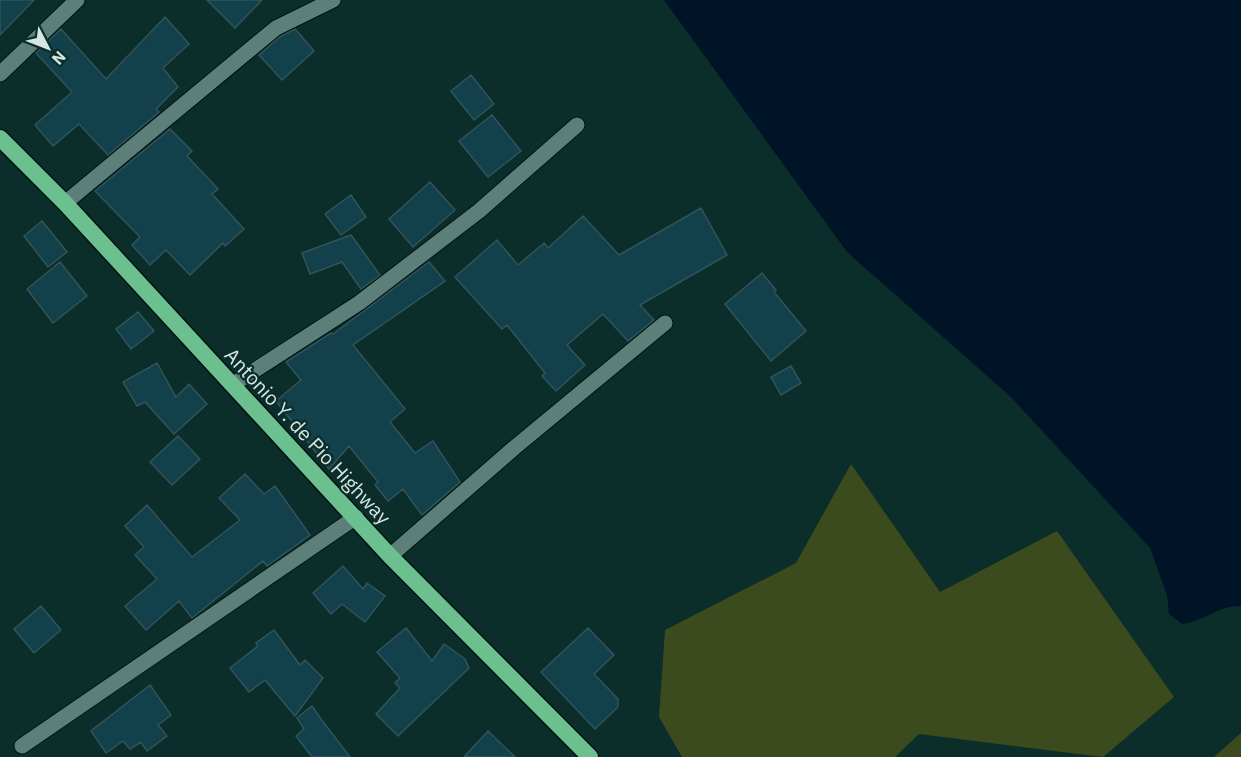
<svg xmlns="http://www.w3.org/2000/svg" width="1241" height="757" viewBox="0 0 1241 757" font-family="'IBM Plex Sans',sans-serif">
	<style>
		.green { fill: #3c4b1d }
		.water { fill: #001427 }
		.building { fill: #12414b; stroke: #33535b; stroke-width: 1.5 }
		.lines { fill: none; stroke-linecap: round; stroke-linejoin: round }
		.minor-casing { stroke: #001512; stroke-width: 17 }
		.trunk-casing { stroke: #001512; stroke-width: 19 }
		.minor { stroke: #5d7f7a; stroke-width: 15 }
		.trunk { stroke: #6cc08f; stroke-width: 16 }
		.labels { text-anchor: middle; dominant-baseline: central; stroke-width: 4.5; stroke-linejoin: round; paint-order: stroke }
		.street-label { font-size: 20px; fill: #d4e7e4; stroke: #0b2e2a }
	</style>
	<rect width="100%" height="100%" fill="#0b2e2a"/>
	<path class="green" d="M851 464 940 592 1057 531 1174 697 1103 757 919 734 895 757H682L659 717 665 630 796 563Z
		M1241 733V757H1214Z"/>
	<path class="water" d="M664 0H1241V606C1219 605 1205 621 1182 624L1169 614 1167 595 1150 548 1011 397 847 252Z"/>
	<path class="building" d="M0 0H34L0 35Z
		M207 0H262L235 28Z
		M165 17 189 44 163 68 178 87 156 109 159 112 108 155 79 124 53 146 35 125 72 92 36 53 61 29 106 79Z
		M295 29 314 51 282 80 259 55 281 36Z
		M471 75 494 104 474 120 451 91Z
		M492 115 521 151 488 177 459 141Z
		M170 129 192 151 187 156 218 189 212 194 244 229 225 246 223 243 190 275 166 250 150 265 132 245 140 237 95 191Z
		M430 182 455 210 413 247 389 219Z
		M351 195 366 217 341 235 325 214Z
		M701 208 727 255 640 305 654 320 628 341 603 314 567 345 585 365 556 391 542 376 545 373 507 325 502 329 455 277 497 240 518 265 544 243 548 248 583 216 619 255Z
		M42 221 67 252 48 267 24 236Z
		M351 235 380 275 361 289 342 262 310 274 302 253Z
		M60 262 87 296 53 323 27 289Z
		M429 262 445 281 353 345 405 409 390 422 415 453 433 441 460 482 422 515 403 489 388 501 375 485 378 482 349 446 329 469 276 401 301 380 286 362 331 333 333 334Z
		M762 273 776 290 774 292 806 331 771 361 725 304Z
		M138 312 154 331 131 349 116 329Z
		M157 363 176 397 189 384 207 404 174 434 145 402 137 406 123 382Z
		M791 366 801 383 781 395 771 377Z
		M178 436 200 459 172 485 150 462Z
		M245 474 264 494 275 486 310 535 267 566 263 561 192 618 179 601 146 630 125 606 157 579 135 555 144 547 125 526 147 505 192 557 240 520 219 498Z
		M343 566 363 589 367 583 385 596 365 622 342 604 331 614 313 593Z
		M41 606 61 630 34 653 14 629Z
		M406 628 432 661 444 644 465 659 469 668 398 736 376 714 400 688 395 683 400 678 377 652Z
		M588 628 614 655 594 674 618 699V707L595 729 541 672Z
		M274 630 300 665 305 660 323 678 295 716 265 680 249 692 230 668 258 646 256 643Z
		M150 685 171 715 158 725 167 736 147 751 141 742 130 749 123 741 106 753 91 731Z
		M312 706 321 719 350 757H312L296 736 304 729 297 718Z
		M488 731 515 757H464Z"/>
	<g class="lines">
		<g class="minor-casing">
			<path id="minor" d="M0 74 77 0
				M65 203 276 28 333 0
				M232 385 359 303 479 211 577 125
				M390 556 514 448 665 323
				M22 746 356 517"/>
		</g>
		<g class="trunk-casing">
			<path id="trunk" d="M0 138 65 203 390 556 590 757"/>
		</g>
		<use href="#minor" class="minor"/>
		<use href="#trunk" class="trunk"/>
	</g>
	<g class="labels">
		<g class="street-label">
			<text transform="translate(308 436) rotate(47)">Antonio Y. de Pio Highway</text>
		</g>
	</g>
	<g transform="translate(48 48) rotate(132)" stroke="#0b2e2a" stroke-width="4.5" paint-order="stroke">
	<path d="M0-4.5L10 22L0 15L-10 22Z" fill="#d4e7e4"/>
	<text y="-9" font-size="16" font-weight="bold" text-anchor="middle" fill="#d4e7e4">N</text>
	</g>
</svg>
